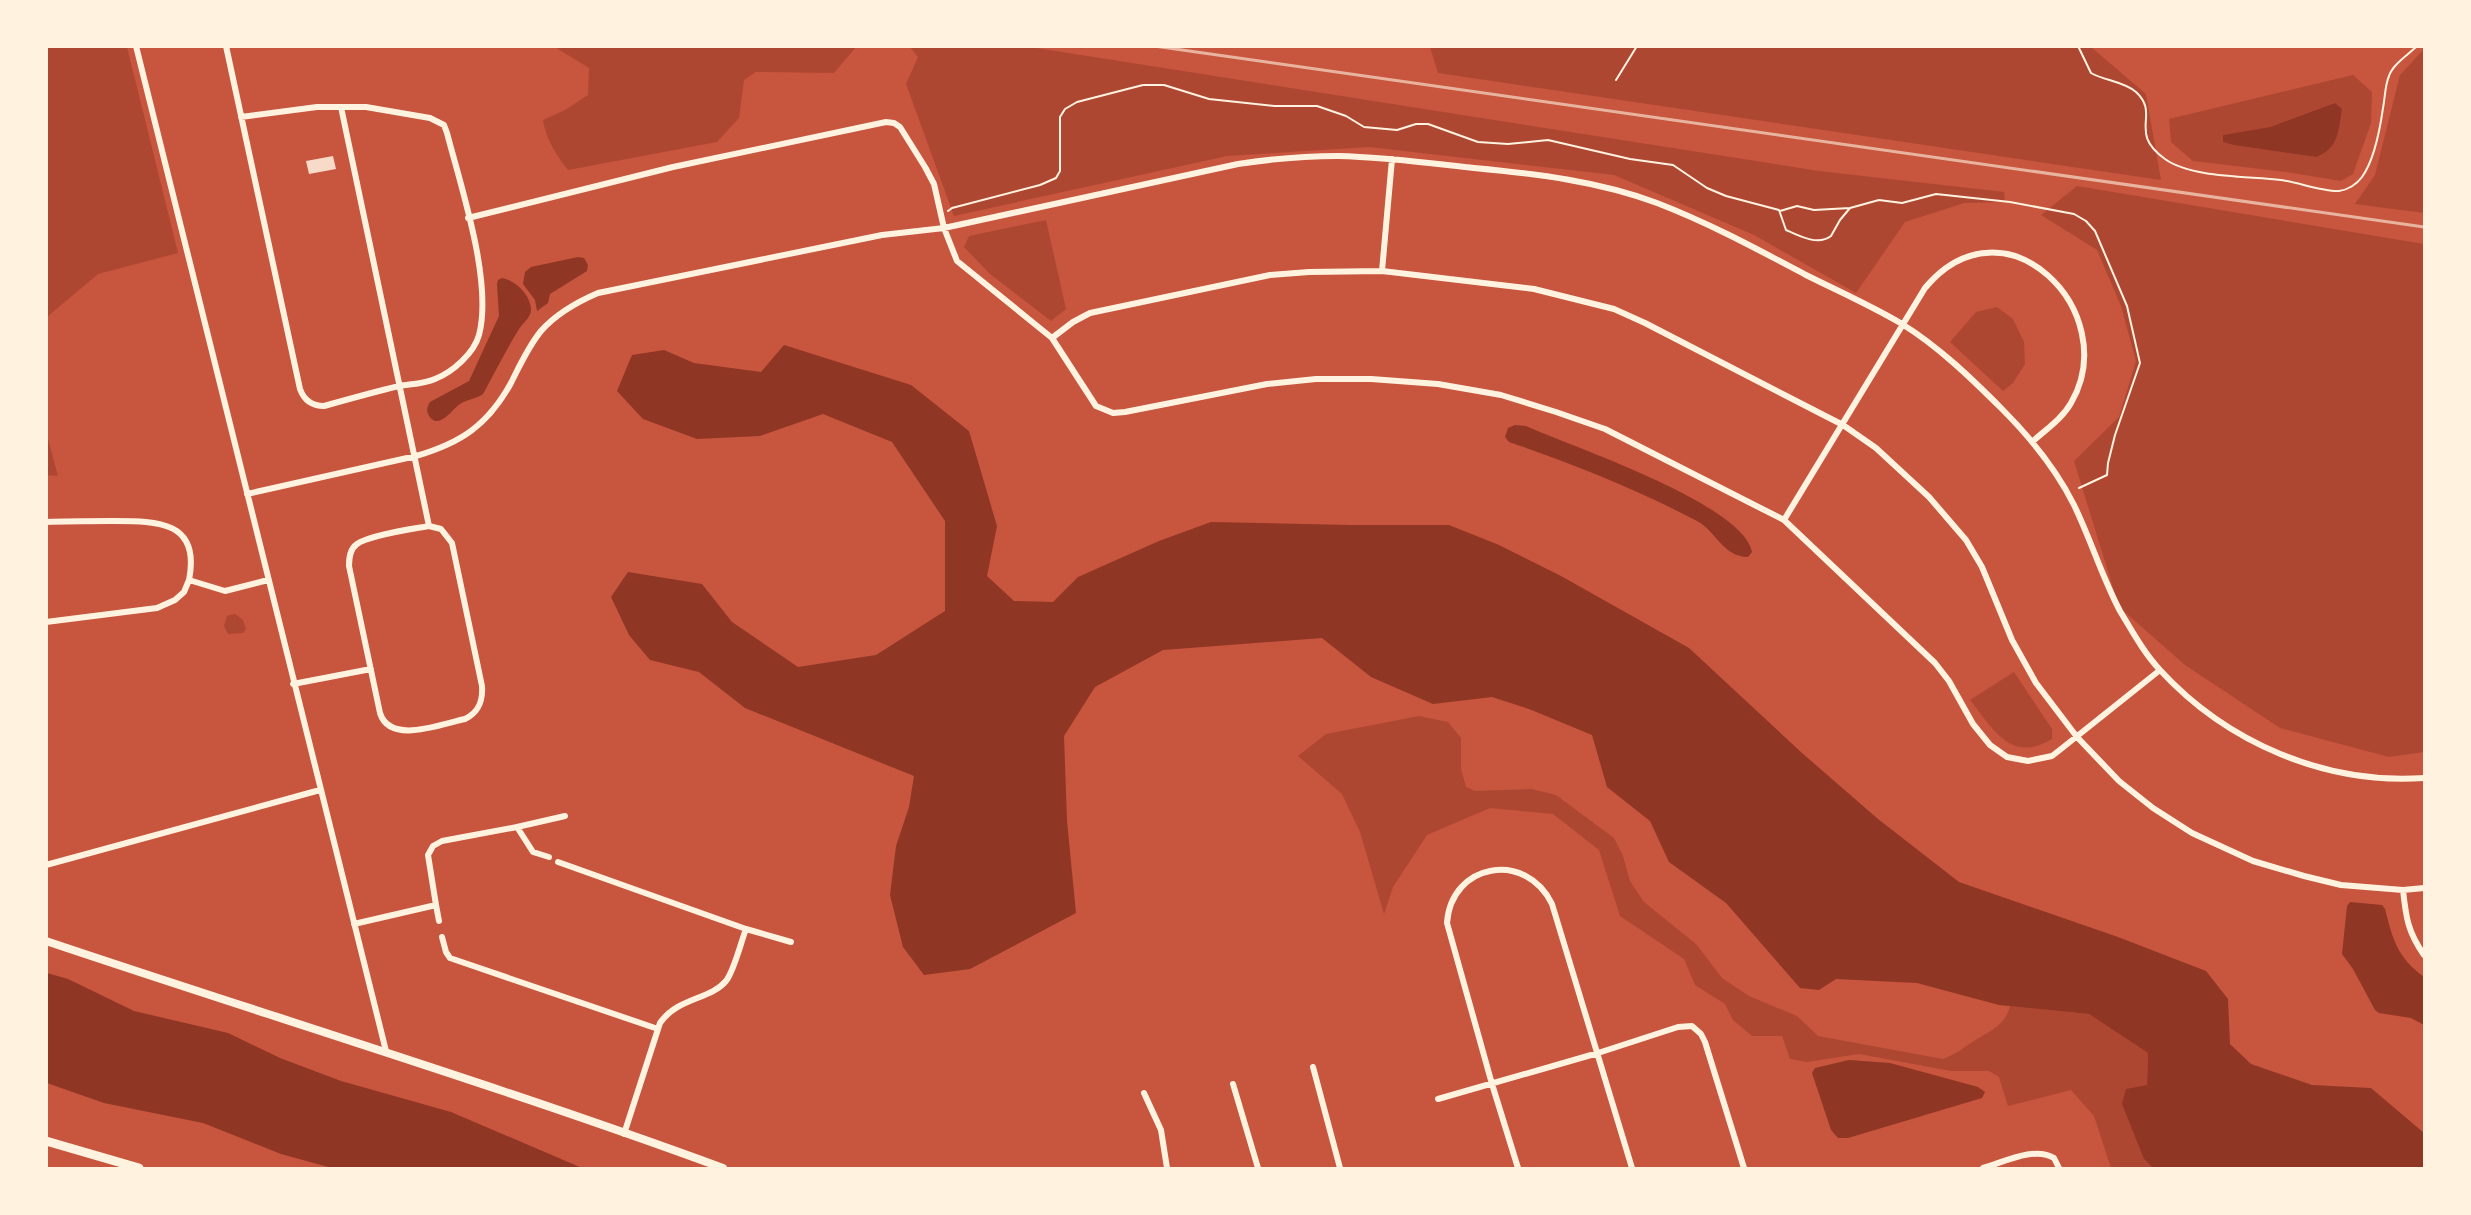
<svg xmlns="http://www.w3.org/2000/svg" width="2471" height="1215" viewBox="0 0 2471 1215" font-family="Montserrat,sans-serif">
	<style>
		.green { fill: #ae4732; fill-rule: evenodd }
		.water { fill: #8f3625 }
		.building { fill: #f7dbc8 }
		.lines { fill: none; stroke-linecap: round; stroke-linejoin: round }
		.path { stroke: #fff3e0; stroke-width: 2 }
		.minor { stroke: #fff3e0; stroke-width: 6 }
		.tertiary { stroke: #fff3e0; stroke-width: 8 }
		.primary { stroke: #fff3e0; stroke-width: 9 }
		.rail { stroke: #e9b49f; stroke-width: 3 }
	</style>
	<rect width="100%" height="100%" fill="#c8553d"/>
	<path class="green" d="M46 47H127L178 253 98 274 47 317Z
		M555 47H856L834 73 756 72 744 80 739 118 717 142 568 170C556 155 546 139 543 120L565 110 588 95 589 68Z
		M910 47H1030L1819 171 2004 192 2005 202 1964 203 1905 222 1856 293 1754 235 1614 175 1369 147 1227 156 954 216 906 84 918 57Z
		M1430 47H2091L2146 94 2161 180 1438 73Z
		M2424 49V213L2355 204 2375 175 2400 75Z
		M2353 75 2372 92 2371 123 2353 174 2341 181 2286 172 2193 161 2171 142 2169 119ZM2335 103 2316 157 2233 145 2223 142V135L2270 127Z
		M2077 186 2424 244V752L2389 757 2280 728 2185 665 2119 607 2074 461 2119 417 2136 361 2121 306 2097 250 2041 215Z
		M1046 220 1066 309 1051 321 990 274 964 247 969 236Z
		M1997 307 2013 319 2024 342 2025 364 2013 383 2003 391 1950 342 1976 312Z
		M46 435H47L58 476 47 475Z
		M235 614 243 620 246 629 243 633 228 634 224 626 227 616Z
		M2014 672 2052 729V739C2011 764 1993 729 1970 700Z
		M1419 716 1448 722 1461 738V769L1466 787 1475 791 1531 789 1556 795 1614 838 1623 856 1630 881 1644 902 1696 944 1722 978 1749 996 1797 1016 1818 1036 1943 1059C1956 1054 1965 1047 1977 1039 1992 1030 2005 1025 2010 1006L2089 1014 2148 1053 2144 1159 2153 1168H2111L2094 1116 2071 1090 2008 1106 1999 1077 1989 1071H1951L1859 1054 1807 1062 1790 1059 1782 1036H1752L1733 1020 1725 1004 1695 985 1684 959 1620 916 1599 850 1553 814 1490 808 1427 835 1393 887 1384 914 1360 832 1342 794 1298 756 1326 734Z"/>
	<path class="water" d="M2335 103 2342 109C2338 132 2339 148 2316 157L2233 145 2223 142V135L2270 127Z
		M578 257 584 258 588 265 587 271 550 294 548 303 537 311 535 300 523 284 525 272 531 267Z
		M502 278C515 280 531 295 531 310 531 317 523 323 519 329 506 350 495 372 483 394 476 399 468 399 460 404 453 408 439 431 429 416 426 411 427 407 430 402L469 381 499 316 497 284 498 280Z
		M784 345 911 385 969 431 997 526 987 576 1014 601 1053 602 1078 577 1159 541 1211 522 1350 525H1449L1499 545 1561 576 1689 648 1802 753 1878 819 1959 882 2118 937 2206 971 2228 999 2230 1044 2251 1064 2312 1085 2371 1088 2424 1133V1168H2153L2144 1159 2122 1104 2126 1089 2147 1085 2148 1053 2089 1014 1999 1005 1917 983 1836 979 1819 990 1800 988 1726 903 1669 862 1650 821 1607 787 1592 735 1529 709 1492 697 1433 704 1371 677 1322 638 1163 650 1095 687 1064 736 1067 821 1076 913 970 969 924 975 903 947 890 895 896 846 909 807 914 776 745 708 699 672 650 660 629 635 611 597 628 572 702 584 732 622 798 667 876 655 945 611V521L892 442 823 414 760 436 697 439 643 419 617 391 632 355 664 350 694 363 761 372Z
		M1515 425 1526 426C1572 447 1742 503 1752 552L1748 557C1723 557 1716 531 1697 521 1636 489 1574 464 1509 442L1505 437 1508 428Z
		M2350 902 2382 905 2385 909C2393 940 2397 957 2424 977V1025L2411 1018 2379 1013 2375 1010 2353 969 2342 954 2347 906Z
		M47 973 68 979 134 1011 228 1033 280 1058 341 1081 451 1112 582 1168H332L281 1154 203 1123 104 1103 47 1083Z
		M1849 1060 1890 1063 1978 1087 1985 1092 1982 1098 1848 1138H1838L1831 1130 1812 1073 1815 1068Z"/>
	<path class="building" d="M333 156 336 169 309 174 306 161Z"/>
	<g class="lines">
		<path class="path" d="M2078 46 2091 73C2105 81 2123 81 2136 92 2161 115 2127 132 2165 159 2191 178 2248 176 2281 180 2297 182 2324 192 2339 191 2348 190 2357 184 2362 177 2375 159 2380 129 2383 108 2385 98 2385 85 2389 76 2393 64 2408 55 2417 46
			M1616 80 1637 46
			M948 211 952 208 1040 185 1056 178 1060 171V117L1065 109 1077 102 1143 85H1164L1209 99 1274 106H1317L1346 116 1364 127 1397 130 1416 124H1428L1478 142 1508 144 1548 140 1630 159 1673 165 1707 188 1726 196 1779 210 1786 230C1799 236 1818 246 1831 236L1840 220 1850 208
			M1780 211 1797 206 1814 210 1850 208 1879 200 1902 203 1936 194 2010 202 2074 214 2086 221 2095 231 2127 306 2140 363 2115 435 2108 463 2107 475 2079 488"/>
		<path class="minor" d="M136 46 386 1051
			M226 46 300 389C304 400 311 406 324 406 349 399 374 392 399 386 411 384 424 384 435 379 453 372 474 353 479 335 493 282 461 187 447 133L444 125 430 118 366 107H317L241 117
			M341 107 429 526 441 529 452 543 482 686C483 701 479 712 465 719 441 724 390 745 380 713L349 566C349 557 350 549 357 544 369 535 413 529 429 526
			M468 218 673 167 886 122 894 123 900 127 925 167 934 184 944 228 957 261 1052 338 1096 406 1113 413 1125 412 1267 384 1316 379H1371L1438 384 1501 395 1556 412 1605 429 1784 520 1935 663 1949 681 1973 724 1990 745 2007 757 2028 761 2052 756 2061 749 2160 670
			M1382 271 1392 159
			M1052 338 1073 322 1090 313 1270 275 1309 272 1382 271 1534 289 1614 309 1645 323 1843 425 1876 448 1929 497 1966 540 1982 567 2012 640 2036 683 2077 737 2119 781 2153 808 2192 833 2253 861 2304 876 2341 885 2403 890 2424 888
			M247 494 416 456C461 443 488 425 511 383 520 365 528 347 541 331 556 314 577 302 598 293L882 235 944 228 1238 164C1271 159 1304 156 1338 156 1384 157 1429 163 1474 168 1537 174 1598 181 1657 203 1709 223 1757 249 1806 275 1838 291 1872 306 1902 324 1939 347 1971 378 2001 408 2029 436 2056 469 2074 505 2091 540 2102 577 2120 611 2132 631 2144 653 2160 670 2227 743 2326 785 2424 778
			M1784 520 1925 288C2005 192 2124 312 2071 403 2062 419 2045 430 2032 442
			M46 522C68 521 90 521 112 521 156 521 201 520 189 580
			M46 622 157 608 175 600 184 592 189 580 225 591 268 580
			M293 684 371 669
			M517 827 565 816
			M558 862 746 929C741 942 734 971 726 981 710 1000 678 997 660 1023L624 1134
			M46 865 320 790
			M2403 890C2406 918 2408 932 2424 955
			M436 905 439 921
			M354 924 436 905 428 855 433 846 442 841 517 827 533 852 549 857
			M746 929 791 942
			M442 937 446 952 450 958 658 1029
			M1313 1067 1340 1168
			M1233 1084 1258 1168
			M1144 1093 1161 1130 1167 1168
			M1438 1099 1598 1053 1678 1027 1692 1026 1701 1034 1705 1042 1744 1168
			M1518 1168 1492 1084 1447 923C1451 863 1526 850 1552 904L1632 1168
			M1983 1168C2004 1162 2035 1146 2054 1158L2059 1168"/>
		<path class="tertiary" d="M46 941C272 1017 500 1086 723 1168"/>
		<path class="primary" d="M46 1141 139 1168"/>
		<path class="rail" d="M1154 46 2424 227"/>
	</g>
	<rect width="2471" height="1215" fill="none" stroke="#fff3e0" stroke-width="96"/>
</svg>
